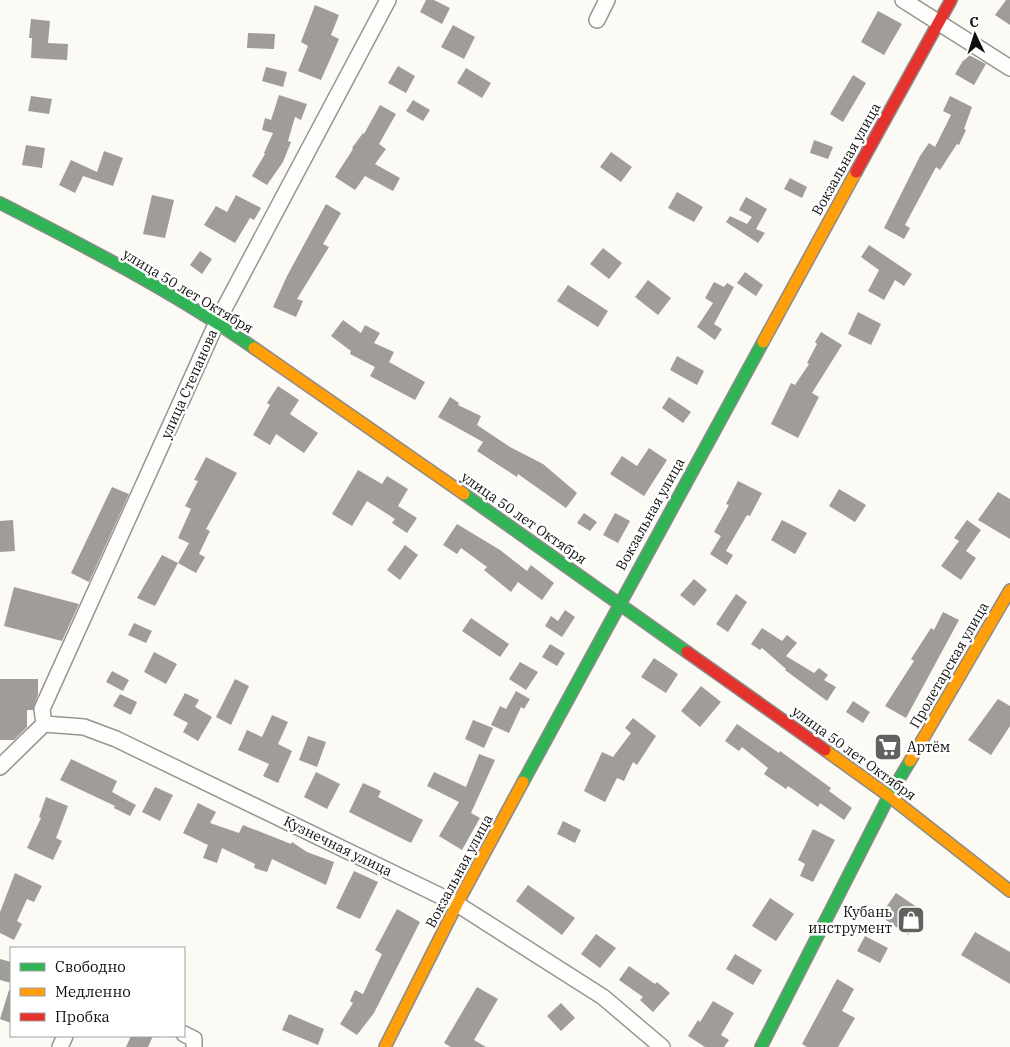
<svg xmlns="http://www.w3.org/2000/svg" width="1010" height="1047" viewBox="0 0 1010 1047" font-family="'IBM Plex Serif',serif">
	<style>
		.building { fill: #9f9c99 }
		.lines { fill: none; stroke-linecap: round; stroke-linejoin: round }
		.street-casing { stroke: #969592; stroke-width: 18 }
		.fast-casing { stroke: #8c8b89; stroke-width: 14 }
		.slow-casing { stroke: #8c8b89; stroke-width: 14 }
		.jam-casing { stroke: #8c8b89; stroke-width: 14 }
		.street { stroke: #fffefd; stroke-width: 15 }
		.fast { stroke: #30b455; stroke-width: 11 }
		.slow { stroke: #ff9f0a; stroke-width: 11 }
		.jam { stroke: #e5322d; stroke-width: 11 }
		.labels { text-anchor: middle; dominant-baseline: central; stroke-width: 5; stroke-linejoin: round; paint-order: stroke }
		.street-label { font-size: 14px; fill: #0f0f0f; stroke: #fff }
		.poi-label { font-size: 14px; fill: #0f0f0f; stroke: #fff; text-anchor: start }
	</style>
	<rect width="100%" height="100%" fill="#fcfaf4"/>
	<path class="building" d="M426 0H434L450 8 442 24 420 12Z
		M1006 0H1010V25L995 15Z
		M315 5 339 15 331 35 339 39 321 80 298 71 308 46 301 42Z
		M878 11 902 24 884 55 861 42Z
		M31 19 50 21 48 43 68 44 67 60 31 58 32 38H29Z
		M453 25 475 37 464 59 441 47Z
		M248 33 275 34 274 49 247 48Z
		M967 54 986 64 974 85 955 74Z
		M398 66 415 76 406 93 388 83Z
		M266 67 287 72 283 87 262 81Z
		M466 68 491 83 482 98 457 83Z
		M853 75 866 83 843 122 830 114Z
		M279 95 307 104 301 120 295 117 288 141 291 142 283 162 267 185 252 176 265 154 264 153 273 133 262 130 265 118 271 120Z
		M31 96 52 99 49 114 28 111Z
		M950 96 972 107 964 129 966 130 959 145 957 144 940 170 936 167 905 225 910 228 904 239 884 228 920 156 929 143 935 147 951 115 943 111Z
		M413 100 430 110 423 121 406 111Z
		M380 105 396 114 379 144 386 149 375 164 400 178 393 191 365 176 355 190 335 177 353 149 352 148 363 133 364 134Z
		M814 140 833 147 828 159 810 153Z
		M26 145 45 148 42 168 22 165Z
		M104 151 123 158 113 186 83 176 75 193 59 185 71 160 97 172Z
		M611 152 632 167 621 182 600 167Z
		M790 178 807 187 802 198 784 189Z
		M677 192 703 207 694 222 668 208Z
		M152 195 174 200 165 238 143 234Z
		M236 195 261 208 254 220 250 218 235 243 204 225 216 206 227 212Z
		M746 197 767 209 756 229 765 233 758 243 726 222 730 216 747 224 752 217 739 210Z
		M326 204 341 213 323 244 329 247 297 299 303 301 296 317 273 307 287 276Z
		M869 245 912 274 904 286 895 280 884 300 868 291 879 270 861 257Z
		M603 248 622 263 609 279 590 264Z
		M200 251 212 259 202 274 190 265Z
		M745 272 763 285 756 296 737 283Z
		M648 280 671 298 658 315 635 297Z
		M714 282 724 287 727 283 734 287 714 324 722 329 715 340 697 327 713 303 705 298Z
		M568 285 608 311 598 327 557 301Z
		M858 312 881 324 871 345 848 334Z
		M343 320 361 333 365 325 380 333 374 343 394 352 389 362 425 382 415 400 370 376 375 367 350 354 351 351 331 336Z
		M821 332 842 345 812 393 819 397 798 438 771 424 791 383 795 385 809 364 807 363 817 344 815 342Z
		M677 356 704 371 697 385 670 370Z
		M278 386 299 400 290 414 318 433 304 453 276 434 270 445 253 435 270 405 267 403Z
		M450 397 459 403 458 405 481 416 477 425 510 447 543 464 577 493 566 508 518 474 517 477 477 451 483 442 438 417Z
		M669 397 691 412 683 423 662 408Z
		M649 448 667 460 644 496 610 474 622 456 637 466Z
		M206 457 237 473 206 529 210 531 199 554 205 557 196 573 178 563 155 606 137 598 162 555 178 563 189 543 178 538 191 509 185 506 198 481 194 480Z
		M358 470 382 484 387 476 408 489 398 506 417 518 407 533 392 523 395 519 367 501 352 526 332 514Z
		M738 481 762 493 750 516 747 515 726 551 733 555 727 565 710 554 721 536 714 532 729 505 726 504Z
		M112 487 129 494 89 582 71 573Z
		M839 489 866 505 855 522 829 506Z
		M998 492 1010 499V539L978 520Z
		M584 513 597 522 590 531 577 523Z
		M615 513 630 521 618 543 603 535Z
		M13 520 15 551 0 552V521Z
		M782 520 807 533 795 554 771 540Z
		M967 520 981 530 966 551 976 558 961 580 941 566 959 541 954 538Z
		M457 524 500 550 527 571 531 565 554 583 542 600 518 582 511 592 484 570 487 567 461 548 457 554 443 545Z
		M405 545 418 555 400 580 387 570Z
		M694 579 707 590 694 606 680 595Z
		M14 587 79 604 62 641 4 626Z
		M736 594 747 602 728 632 716 624Z
		M565 610 575 617 562 637 545 626 551 616 558 621Z
		M943 612 959 620 906 718 885 706 914 661 911 659 931 628 934 630Z
		M471 618 509 644 500 657 462 631Z
		M134 623 152 631 146 643 128 635Z
		M762 628 782 641 787 635 797 643 786 656 814 673 819 668 828 675 824 680 836 687 827 701 785 670 786 669 762 648 760 650 751 644Z
		M550 644 565 653 557 666 542 657Z
		M154 652 177 664 166 684 144 672Z
		M654 658 678 674 666 693 641 677Z
		M520 662 538 672 526 690 509 679Z
		M112 671 129 680 123 691 106 682Z
		M0 679H38V694L33 710H27V727L14 740H0Z
		M235 679 249 686 231 725 216 717Z
		M701 686 721 702 700 727 681 711Z
		M516 691 530 699 524 709 521 707 509 733 491 725 500 706 506 709Z
		M185 693 199 700 195 707 212 717 198 741 183 732 188 723 173 715Z
		M120 694 137 702 131 715 113 706Z
		M998 699 1010 706V726L991 755 968 740Z
		M853 701 870 712 863 723 846 712Z
		M272 715 288 722 278 744 292 751 278 783 263 776 269 764 238 750 247 730 262 737Z
		M633 718 656 736 637 765 633 762 624 781 617 778 605 802 584 791 602 752 613 757 631 733 625 728Z
		M473 720 493 728 484 748 465 739Z
		M737 724 779 753 780 751 831 788 829 791 852 808 844 820 820 803 818 807 788 786 786 789 764 774 768 768 742 747 739 751 725 741Z
		M308 736 326 742 317 767 299 760Z
		M479 754 495 760 471 813 480 818 462 850 439 836 459 802 427 786 434 772 466 787Z
		M71 759 117 781 112 792 136 805 130 816 114 808 115 806 60 780Z
		M316 772 340 784 327 809 304 797Z
		M363 783 381 791 378 797 423 820 411 843 349 812Z
		M155 787 173 795 160 821 142 812Z
		M46 797 68 806 56 838 62 841 53 860 27 848 41 818 39 817Z
		M198 803 216 812 210 823 239 833 243 825 291 844 292 842 307 852 334 862 326 885 272 859 267 872 254 868 255 864 222 848 217 863 203 858 208 845 183 833Z
		M563 821 581 830 575 843 557 834Z
		M813 829 835 840 813 882 800 876 805 864 798 860Z
		M354 871 378 882 360 919 336 908Z
		M15 873 42 886 34 902 27 899 17 921 22 924 14 940 0 933V912Z
		M528 885 575 918 562 935 516 901Z
		M896 893 924 912 908 935 880 916Z
		M770 898 794 914 776 941 752 926Z
		M397 909 420 922 374 1013 357 1035 340 1024 353 1003 350 1001 355 990 363 994 382 954 375 950Z
		M975 932 1010 952V984L961 955Z
		M596 934 616 948 600 968 581 954Z
		M865 936 888 948 880 963 857 951Z
		M735 954 762 970 753 985 726 969Z
		M0 959 11 962V983L0 980Z
		M629 966 655 984 657 982 670 993 653 1012 640 1000 643 997 619 980Z
		M837 979 854 989 842 1011 855 1018 838 1047H807L802 1044Z
		M477 987 498 999 474 1040 486 1047H451L444 1043Z
		M9 990H11V1023L0 1019Z
		M713 1001 734 1013 721 1035 729 1040 724 1047H705L688 1036 698 1020 700 1022Z
		M561 1003 575 1018 561 1031 547 1016Z
		M289 1014 324 1029 318 1045 282 1030Z
		M131 1036H153L148 1047H126Z"/>
	<g class="lines">
		<g class="street-casing">
			<path id="street" d="M903 0 1010 68
				M597 20 607 0
				M44 724 42 709 217 322 388 0
				M0 767 44 724 84 727 116 739 457 904 603 997 662 1047
				M184 1034 194 1039V1047
				M60 1047 65 1036"/>
		</g>
		<g class="fast-casing">
			<path id="fast" d="M0 203C86 247 174 292 254 348
				M464 494 687 652
				M523 782 763 342
				M761 1047 889 796 910 761"/>
		</g>
		<g class="slow-casing">
			<path id="slow" d="M763 342 856 172
				M254 348 464 494
				M825 750 889 796 1010 891
				M910 761 1010 590
				M385 1047 457 904 523 782"/>
		</g>
		<g class="jam-casing">
			<path id="jam" d="M856 172 951 0
				M687 652 825 750"/>
		</g>
		<use href="#street" class="street"/>
		<use href="#fast" class="fast"/>
		<use href="#slow" class="slow"/>
		<use href="#jam" class="jam"/>
	</g>
	<defs>
		<g id="supermarket-square" transform="scale(1.4375)"><rect x="-9" y="-9" width="18" height="18" rx="4" fill="#62615f" stroke="#fff"/><path d="M-6-5.5h2.5l.6 2H6L4.5 2H-2.5L-4.4-4H-6ZM-1.5 3.2a1.3 1.3 0 1 0 .1 0ZM3 3.2a1.3 1.3 0 1 0 .1 0Z" fill="#fff"/></g>
		<g id="shop-square" transform="scale(1.4375)"><rect x="-9" y="-9" width="18" height="18" rx="4" fill="#62615f" stroke="#fff"/><path d="M-5-2.5h2.3a2.7 3.5 0 0 1 5.4 0H5L5.5 6h-11ZM-1.5-2.5h3a1.5 2.3 0 0 0-3 0Z" fill="#fff"/></g>
	</defs>
	<g fill-rule="evenodd">
		<use href="#supermarket-square" x="888" y="747"/>
		<use href="#shop-square" x="911" y="920"/>
	</g>
	<g class="labels">
		<g class="street-label">
			<text transform="translate(846 159) rotate(-61)">Вокзальная улица</text>
			<text transform="translate(188 291) rotate(31)">улица 50 лет Октября</text>
			<text transform="translate(189 384) rotate(-66)">улица Степанова</text>
			<text transform="translate(650 514) rotate(-61)">Вокзальная улица</text>
			<text transform="translate(524 518) rotate(35)">улица 50 лет Октября</text>
			<text transform="translate(949 665) rotate(-60)">Пролетарская улица</text>
			<text transform="translate(854 753) rotate(36)">улица 50 лет Октября</text>
			<text transform="translate(338 846) rotate(26)">Кузнечная улица</text>
			<text transform="translate(459 871) rotate(-62)">Вокзальная улица</text>
		</g>
		<g class="poi-label">
			<text x="907" y="747">Артём</text>
			<text x="892" y="912" text-anchor="end">Кубань<tspan x="892" dy="16">инструмент</tspan></text>
		</g>
	</g>
	<rect x="10" y="947" width="175" height="90" fill="#ffffff" stroke="#9f9f9f"/>
	<rect x="20" y="963" width="25" height="8" fill="#30b455" stroke="#9f9f9f"/>
	<text x="55" y="972" font-size="15" fill="#0f0f0f">Свободно</text>
	<rect x="20" y="988" width="25" height="8" fill="#ff9f0a" stroke="#9f9f9f"/>
	<text x="55" y="997" font-size="15" fill="#0f0f0f">Медленно</text>
	<rect x="20" y="1013" width="25" height="8" fill="#e5322d" stroke="#9f9f9f"/>
	<text x="55" y="1022" font-size="15" fill="#0f0f0f">Пробка</text>
	<g transform="translate(975 35) rotate(356)" stroke="#ffffff" stroke-width="4" paint-order="stroke">
	<path d="M0-4L9 19L0 12L-9 19Z" fill="#0f0f0f"/>
	<text y="-8" font-size="14" font-weight="bold" text-anchor="middle" fill="#0f0f0f">С</text>
	</g>
</svg>
